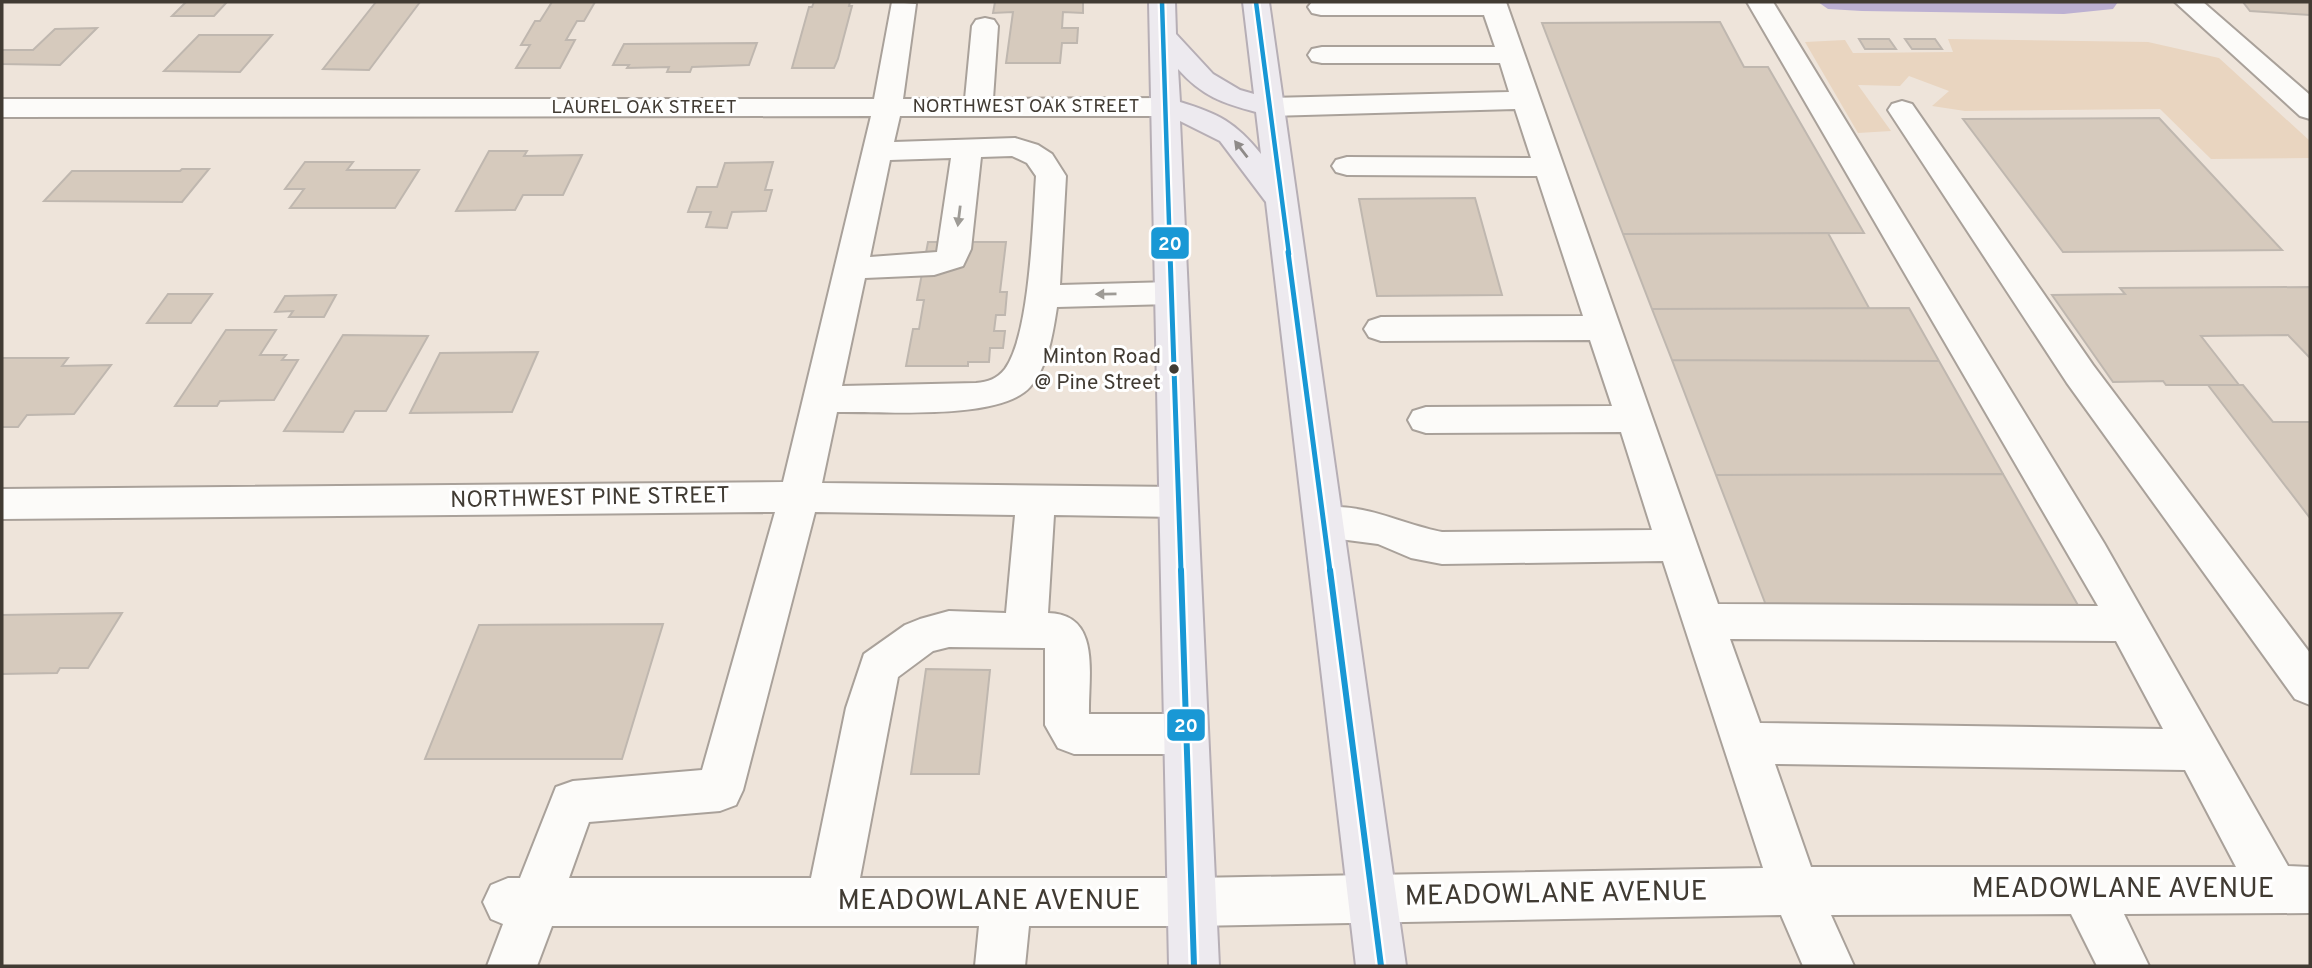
<svg xmlns="http://www.w3.org/2000/svg" width="2312" height="968" viewBox="0 0 2312 968" font-family="Overpass,sans-serif">
	<style>
		.green { fill: #e9d5c0 }
		.water { fill: #bcb0d2 }
		.building { fill: #d6cabd; stroke: #bfb7af; stroke-width: 2 }
		.lines { fill: none; stroke-linecap: round; stroke-linejoin: round }
		.minor-casing { stroke: #a9a19a; stroke-width: 4 }
		.major-casing { stroke: #b6aeb5; stroke-width: 4 }
		.minor { fill: #fcfbf9; fill-rule: evenodd }
		.major { fill: #edeaef; fill-rule: evenodd }
		.bus-1-far2-casing { stroke: #fff; stroke-width: 9 }
		.bus-1-far1-casing { stroke: #fff; stroke-width: 10 }
		.bus-1-casing { stroke: #fff; stroke-width: 11 }
		.bus-1-far2 { stroke: #1998d5; stroke-width: 4.5 }
		.bus-1-far1 { stroke: #1998d5; stroke-width: 5 }
		.bus-1 { stroke: #1998d5; stroke-width: 6 }
		.oneway { fill: #8e8a88 }
		.oneway2 { fill: #9e9b96 }
		.bus-dot { fill: #413b33; stroke: #fff; stroke-width: 2.5 }
		.labels { text-anchor: middle; dominant-baseline: central; stroke-width: 6; stroke-linejoin: round; paint-order: stroke }
		.far-street-label { font-size: 19px; fill: #413b33; stroke: #fff }
		.bus-label { font-size: 21px; fill: #413b33; stroke: #fff; text-anchor: end }
		.street-label { font-size: 23px; fill: #413b33; stroke: #fff }
		.near-street-label { font-size: 28px; fill: #413b33; stroke: #fff }
		.line-badge { stroke: #fff; stroke-width: 2.5 }
		.badge-label { font-size: 19px; text-anchor: middle; font-weight: bold; fill: #fff }
	</style>
	<rect width="100%" height="100%" fill="#eee4da"/>
	<path class="green" d="M1948 39 2148 42 2219 58 2310 141V158L2211 159 2160 109 1965 111 1932 106 1949 91 1909 76 1900 86 1858 85 1891 131 1858 133 1805 42 1845 40 1853 53 1953 52Z"/>
	<path class="water" d="M1818 2H2118L2113 9 2064 14 1862 11 1828 9Z"/>
	<path class="building" d="M186 2H227L214 16H172Z
		M376 2H420L369 70 323 69Z
		M552 2H595L584 21H577L566 40H575L560 68H516L530 45H521L535 21H540Z
		M814 2H850L849 6H852L838 59 834 68H792L809 7H812Z
		M995 2H1083V13L1063 12 1062 28H1078L1077 43H1062L1060 63H1006L1013 12 993 13Z
		M2243 2H2310V15L2250 11Z
		M1720 22 1744 67H1768L1864 233 1623 234 1542 23Z
		M97 28 60 65 2 64V50H33L55 29Z
		M199 35H272L240 72 164 71Z
		M1859 39H1889L1896 49H1865Z
		M1905 39H1935L1942 49H1912Z
		M757 43 749 65 692 67 690 72H667L669 67 627 68 629 65H613L624 44Z
		M2159 118 2282 250 2063 252 1963 119Z
		M489 151H527L524 156 582 155 563 195H523L515 210 456 211Z
		M305 162H353L347 170H419L395 208H290L304 189H285Z
		M773 162 765 190H772L766 211 732 212 727 228 706 227 711 212H688L697 187H717L725 163Z
		M182 169H209L182 202 44 201 72 171H180Z
		M1475 198 1502 295 1377 296 1359 199Z
		M1828 233 1869 308 1652 309 1623 234Z
		M928 242H1006L1000 292H1007L1005 315H996L994 331H1005L1003 348H990L989 362H968V366H906L913 329H919L924 300H917Z
		M2310 287V358L2288 335 2201 336 2239 385H2166L2163 381 2113 382 2052 295 2125 294 2120 288Z
		M168 294H212L191 323H147Z
		M336 295 324 317H289L293 311 275 312 285 296Z
		M1909 308 1939 361 1672 360 1652 309Z
		M226 330H276L260 355H286L282 360H298L274 400 220 401 217 406H175Z
		M343 335 428 336 386 411H355L343 432 284 431Z
		M538 352 512 412 410 413 440 353Z
		M2 358H68L62 366 111 365 74 414 27 415 18 427H2Z
		M1672 360 1939 361 2003 474 1716 475Z
		M2208 385H2243L2273 422H2310V518Z
		M2003 474 2083 614 1769 613 1716 475Z
		M122 613 88 668H60L57 673 2 674V615Z
		M663 624 622 759H425L479 625Z
		M926 669 990 670 979 774H911Z"/>
	<g class="lines">
		<g class="minor-casing">
			<path id="minor" d="M892 2 916 4 903 99H965L972 26 976 20 985 18 994 20 998 26 993 99 1165 98 1175 101 1179 107 1175 113 1165 116H900L894 142 1015 138 1038 145 1052 154 1066 176 1060 285 1171 282 1183 285 1188 293 1183 301 1171 304 1057 307C1053 333 1048 367 1030 387 1000 421 882 411 837 412L822 483 1178 487 1192 491 1197 502 1192 513 1178 517 1054 515 1048 613C1102 614 1088 676 1089 714H1186L1202 720 1208 734 1202 748 1186 754H1074L1058 748 1045 725V648L949 647 933 651 898 677 860 878H1193L1763 868 1663 561 1442 564 1411 558 1378 544 1324 537 1310 533 1304 522 1310 511C1354 497 1399 524 1442 532L1652 530 1621 432 1426 433 1413 429 1408 420 1413 411 1426 407 1612 406 1590 340 1381 341 1369 337 1364 329 1369 321 1381 317 1583 316 1537 176 1347 175 1336 172 1332 166 1336 160 1347 157 1531 158 1515 109 1269 116 1259 113 1255 107 1259 101 1269 98 1509 92 1500 63H1322L1312 61 1308 55 1312 49 1322 47H1495L1484 15H1321L1312 13 1308 7 1312 2H1506L1718 604 2098 606 1747 2H1773L2104 543 2288 866 2310 867V913L2124 914 2149 966H2097L2071 914 1831 915 1854 966H1803L1781 915 1193 926H1029L1025 966H975L979 926H552L537 966H487L503 924 491 919 483 902 491 885 508 878H520L556 787 573 781 702 770 775 512 2 519V489L783 482 871 116 2 117V99H874ZM1012 156 1027 163 1036 176C1033 221 1030 335 1005 369 997 379 988 382 976 383L842 386 865 278 934 275 963 266 971 249 981 157ZM951 158 937 252 870 257 890 160ZM815 512 1015 515 1006 613 949 611 920 619 905 625 864 654 846 708 811 878H569L589 822 720 811 736 805 743 790ZM1730 639 2116 641 2163 729 1760 723ZM1775 764 2185 770 2236 867H1811Z
				M2175 2H2203L2310 95V119L2300 116Z
				M1902 101 1912 104 2093 365 2310 653V705L2295 699 2067 383 1888 110 1892 104Z"/>
		</g>
		<g class="major-casing">
			<path id="major" d="M1149 2H1175L1176 34 1213 74 1240 90 1254 94 1243 2H1269L1406 966H1356L1266 202 1220 141 1180 121 1219 966H1169ZM1178 69C1202 96 1222 103 1256 112L1261 154C1235 122 1219 114 1180 102Z"/>
		</g>
		<use href="#minor" class="minor"/>
		<use href="#major" class="major"/>
		<g class="bus-1-far2-casing">
			<path id="bus-1-far2" d="M1162 2 1170 254
				M1256 2 1289 254"/>
		</g>
		<g class="bus-1-far1-casing">
			<path id="bus-1-far1" d="M1170 252 1181 571
				M1288 252 1330 571"/>
		</g>
		<g class="bus-1-casing">
			<path id="bus-1" d="M1181 570 1194 966
				M1330 570 1381 966"/>
		</g>
		<use href="#bus-1-far2" class="bus-1-far2"/>
		<use href="#bus-1-far1" class="bus-1-far1"/>
		<use href="#bus-1" class="bus-1"/>
	</g>
	<defs><path id="oneway-solid" d="M-6-.8H1V-3.2L6.5 0L1 3.2V.8H-6Z" transform="scale(1.75)"/></defs>
	<use class="oneway" href="#oneway-solid" transform="translate(1241 149) rotate(-128)"/>
	<g class="oneway2">
		<use href="#oneway-solid" transform="translate(959 216) rotate(97)"/>
		<use href="#oneway-solid" transform="translate(1106 294) rotate(179)"/>
	</g>
	<circle class="bus-dot" cx="1174" cy="369" r="6"/>
	<g class="labels">
		<g class="far-street-label">
			<text x="1026" y="107">NORTHWEST OAK STREET</text>
			<text x="644" y="108">LAUREL OAK STREET</text>
		</g>
		<g class="bus-label">
			<text x="1161" y="357">Minton Road<tspan x="1161" dy="26">@ Pine Street</tspan></text>
		</g>
		<g class="street-label">
			<text transform="translate(590 499) rotate(-1)">NORTHWEST PINE STREET</text>
		</g>
		<g class="near-street-label">
			<text x="2123" y="890">MEADOWLANE AVENUE</text>
			<text transform="translate(1556 895) rotate(-1)">MEADOWLANE AVENUE</text>
			<text x="989" y="902">MEADOWLANE AVENUE</text>
		</g>
	</g>
	<g class="line-badge">
		<rect x="1150" y="226" width="40" height="34" rx="7" fill="#1998d5"/>
		<rect x="1166" y="708" width="40" height="34" rx="7" fill="#1998d5"/>
	</g>
	<g class="badge-label">
		<text x="1170" y="250">20</text>
		<text x="1186" y="732">20</text>
	</g>
	<rect width="2312" height="968" fill="none" stroke="#413b33" stroke-width="7"/>
</svg>
